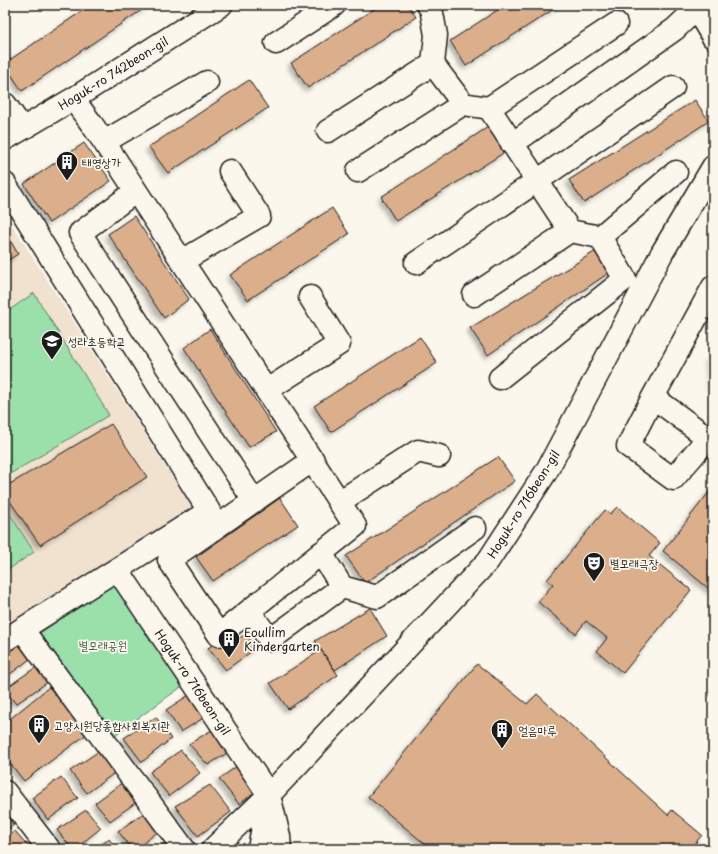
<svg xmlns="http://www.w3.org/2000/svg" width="718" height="854" viewBox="0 0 718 854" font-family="'Playpen Sans','Poor Story',sans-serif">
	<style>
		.built { fill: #f1e1cf }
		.park { fill: #9bdfaa; stroke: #5c7e63 }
		.building { fill: #dbae8c; stroke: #1c1c1c; filter: url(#shadow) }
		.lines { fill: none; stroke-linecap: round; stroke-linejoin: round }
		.minor-casing { stroke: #1c1c1c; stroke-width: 25 }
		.minor { stroke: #fbf7ec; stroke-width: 22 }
		.labels { text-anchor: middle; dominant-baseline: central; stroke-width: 3.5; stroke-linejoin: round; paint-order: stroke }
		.street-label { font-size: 12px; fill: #1c1c1c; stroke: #fbf7ec }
		.poi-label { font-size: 12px; fill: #1c1c1c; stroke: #fbf7ec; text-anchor: start }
		.park-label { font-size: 12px; fill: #425647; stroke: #fbf7ec }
	</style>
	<defs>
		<filter id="shadow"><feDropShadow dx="-3.5" dy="3.5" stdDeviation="2" flood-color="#0004"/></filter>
	</defs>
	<rect width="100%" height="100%" fill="#fbf7ec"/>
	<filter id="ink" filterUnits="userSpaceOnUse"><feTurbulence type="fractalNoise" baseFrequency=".025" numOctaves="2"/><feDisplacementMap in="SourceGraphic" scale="8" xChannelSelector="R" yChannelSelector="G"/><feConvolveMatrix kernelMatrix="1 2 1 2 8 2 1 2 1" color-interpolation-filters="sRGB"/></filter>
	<g filter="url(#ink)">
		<path class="built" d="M5 214 192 508 5 625Z"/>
		<path class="park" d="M34 293 109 415 5 477V313Z
			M5 506 34 552 5 572Z
			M113 583 184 685 115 735 40 633Z"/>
		<path class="building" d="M91 5H149L22 91 5 65V63Z
			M380 5H408L416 17 308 88 291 63Z
			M505 5H560L466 66 450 41Z
			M249 80 268 108 168 173 149 147Z
			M695 100 709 121 584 203 569 180Z
			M488 127 505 152 396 221 381 197Z
			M84 143 111 181 49 223 24 184Z
			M332 208 349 234 248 300 230 275Z
			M134 216 189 299 164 318 108 234Z
			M5 231 18 254 5 262Z
			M596 251 610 272 488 355 470 328Z
			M210 329 276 432 249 447 184 348Z
			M420 337 437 363 331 432 314 406Z
			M709 358H713V391Z
			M111 424 147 477 40 545 5 494V487Z
			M498 457 515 481 365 583 346 556Z
			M713 487V592L663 551Z
			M280 498 298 525 213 581 196 557Z
			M617 507 660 543 649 556 691 590 623 673 597 651 607 638 586 621 576 634 538 602 553 584 547 580 605 510 610 514Z
			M370 608 387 636 335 670 315 641Z
			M232 632 238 639 246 634 256 648 226 670 208 648Z
			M18 642 30 659 5 678V651Z
			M321 650 338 675 288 709 270 683Z
			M477 664 527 704 537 694 668 815 672 810 702 835 690 849H431L368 797Z
			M36 667 48 682 16 704 5 690V689Z
			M49 687 87 734 24 781 5 757V723Z
			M192 693 208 715 181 732 166 710Z
			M156 717 171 739 142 762 124 738Z
			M215 728 232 750 208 765 189 744Z
			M181 750 200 773 169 796 150 772Z
			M99 751 116 772 87 793 70 771Z
			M240 764 260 789 239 804 219 779Z
			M61 777 78 798 48 820 32 798Z
			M123 782 138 801 110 821 95 803Z
			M210 785 231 812 198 836 175 806Z
			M86 810 101 828 75 849H72L57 830Z
			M145 812 160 830 136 849H132L118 831Z
			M5 814 14 825 5 831Z
			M15 831 29 847 26 849H5V839Z
			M109 839 118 849H95Z
			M168 841 174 849H156Z"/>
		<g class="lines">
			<g class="minor-casing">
				<path id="minor" d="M428 5 431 8 436 35 433 64 463 104
					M694 5 713 37
					M276 43 334 5
					M73 99 91 123 104 142 355 526 219 635 169 560 313 460
					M5 104 22 128
					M489 108 570 231 600 237 625 279 500 378
					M328 131 433 64
					M5 139 73 99 221 5
					M104 142 207 82
					M512 144 675 29 696 9
					M358 171 463 104 489 108 616 24
					M5 184 209 511 5 640
					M136 191 80 233 254 501
					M600 237 676 172
					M182 261 259 216 230 171
					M416 263 537 181 673 87
					M474 295 570 231
					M267 390 339 344 310 297
					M653 397 708 438 673 479 628 446 653 397 713 287
					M339 502 418 451 439 456
					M321 553 342 587 377 597 475 528
					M117 569 269 795 279 836 280 849
					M249 611 270 640 342 587
					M22 629 184 849
					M5 792 49 849
					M213 849 269 795 488 561 546 472 662 253 713 167
					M259 849 267 804"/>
			</g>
			<use href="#minor" class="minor"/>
		</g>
	</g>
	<defs>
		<g id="building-pin" transform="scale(1.15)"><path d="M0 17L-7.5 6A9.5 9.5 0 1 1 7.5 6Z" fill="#1c1c1c" stroke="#fbf7ec"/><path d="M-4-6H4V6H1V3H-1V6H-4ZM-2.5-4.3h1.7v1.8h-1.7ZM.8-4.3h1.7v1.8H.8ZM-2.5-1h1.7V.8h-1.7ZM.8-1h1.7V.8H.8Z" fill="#fff"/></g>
		<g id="school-pin" transform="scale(1.15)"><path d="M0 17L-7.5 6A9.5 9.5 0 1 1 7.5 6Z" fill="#1c1c1c" stroke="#fbf7ec"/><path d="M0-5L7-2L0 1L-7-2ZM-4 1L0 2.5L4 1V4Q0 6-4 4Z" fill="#fff"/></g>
		<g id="theatre-pin" transform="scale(1.15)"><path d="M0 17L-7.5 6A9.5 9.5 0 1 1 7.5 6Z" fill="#1c1c1c" stroke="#fbf7ec"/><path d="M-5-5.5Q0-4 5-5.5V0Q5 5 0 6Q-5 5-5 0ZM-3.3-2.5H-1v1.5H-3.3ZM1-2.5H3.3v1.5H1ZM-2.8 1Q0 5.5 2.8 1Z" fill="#fff"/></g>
	</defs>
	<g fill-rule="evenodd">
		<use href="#building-pin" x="67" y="162"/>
		<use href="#school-pin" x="52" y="341"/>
		<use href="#theatre-pin" x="594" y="563"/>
		<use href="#building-pin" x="229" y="639"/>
		<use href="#building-pin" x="39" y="725"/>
		<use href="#building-pin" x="502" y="730"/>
	</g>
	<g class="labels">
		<g class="street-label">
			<text transform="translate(113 73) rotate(-32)">Hoguk-ro 742beon-gil</text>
			<text transform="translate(523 504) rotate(-58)">Hoguk-ro 716beon-gil</text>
			<text transform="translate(193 682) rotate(56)">Hoguk-ro 716beon-gil</text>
		</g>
		<g class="poi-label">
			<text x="82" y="162">태영상가</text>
			<text x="68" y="341">성라초등학교</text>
			<text x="610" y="563">별모래극장</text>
			<text x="244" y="632">Eoullim<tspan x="244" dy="14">Kindergarten</tspan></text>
			<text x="54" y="725">고양시원당종합사회복지관</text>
			<text x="518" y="730">얼음마루</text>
		</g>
		<g class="park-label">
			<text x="103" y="645">별모래공원</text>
		</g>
	</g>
	<rect width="718" height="854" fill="none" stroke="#fbf7ec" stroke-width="20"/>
	<rect x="10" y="10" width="698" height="834" fill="none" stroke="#1c1c1c" stroke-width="1.5" filter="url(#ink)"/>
</svg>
